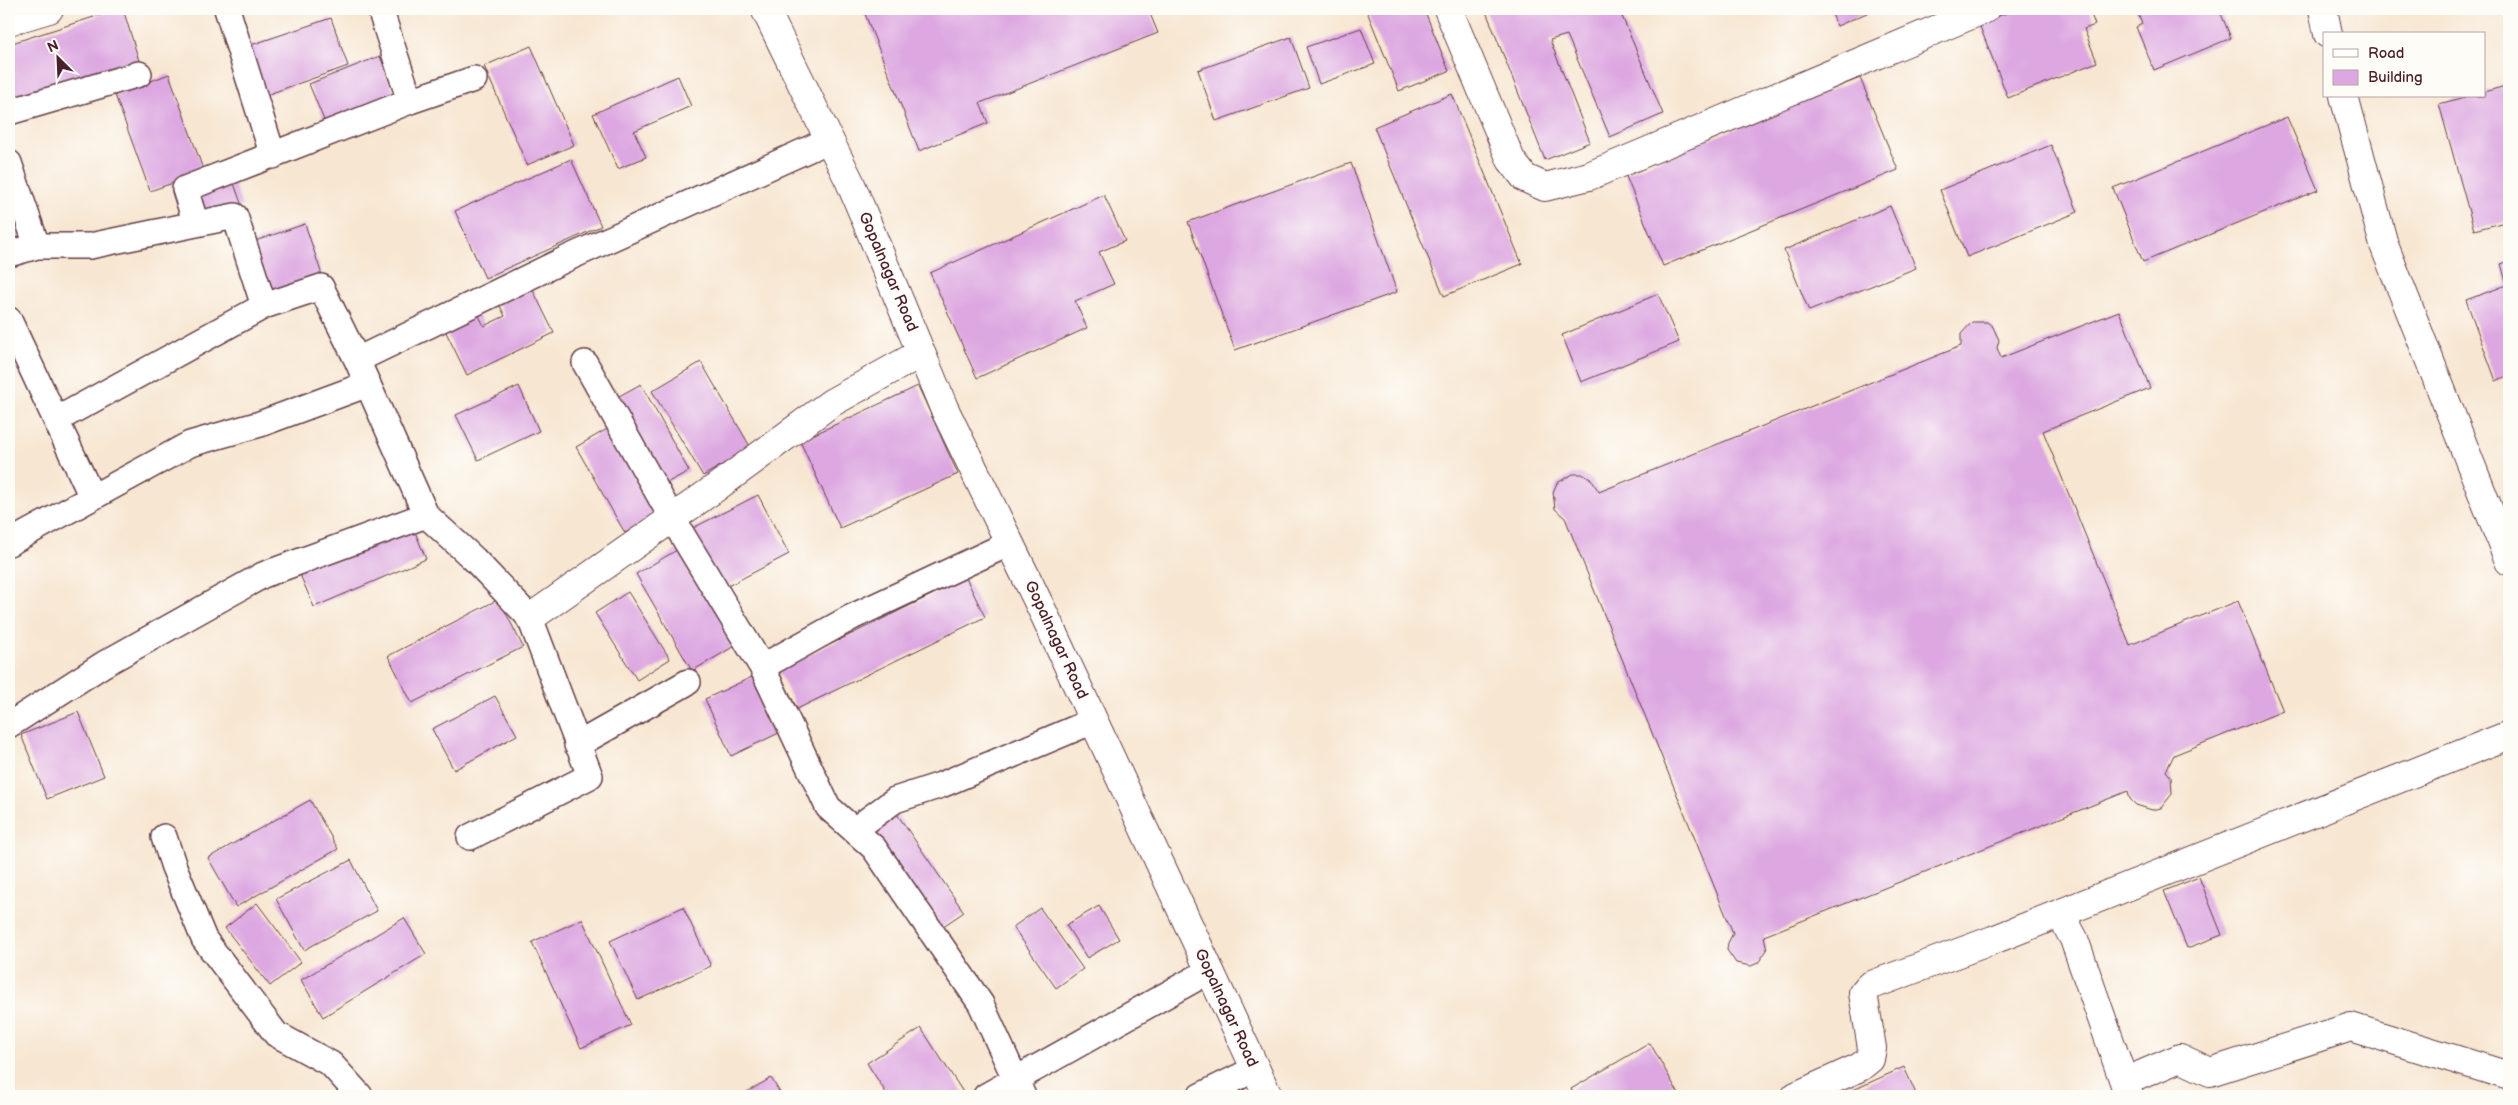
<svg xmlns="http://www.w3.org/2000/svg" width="2518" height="1105" viewBox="0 0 2518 1105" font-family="'Balsamiq Sans',sans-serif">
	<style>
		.building { fill: #dda8e1 }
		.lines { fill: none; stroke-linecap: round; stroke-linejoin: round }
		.service-casing { stroke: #643d44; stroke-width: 28 }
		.minor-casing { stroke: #643d44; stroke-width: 30 }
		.secondary-casing { stroke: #643d44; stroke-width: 30 }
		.service { stroke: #fff; stroke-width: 25 }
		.minor { stroke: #fff; stroke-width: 28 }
		.secondary { stroke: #fff; stroke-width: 28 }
		.labels { text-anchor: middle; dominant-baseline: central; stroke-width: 4; stroke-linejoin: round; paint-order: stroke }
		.street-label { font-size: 16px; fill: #4a1f2b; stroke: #fdfcf7 }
	</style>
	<rect width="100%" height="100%" fill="#fdfcf7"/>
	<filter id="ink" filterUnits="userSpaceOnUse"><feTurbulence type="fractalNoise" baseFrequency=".02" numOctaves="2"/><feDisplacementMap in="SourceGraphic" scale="10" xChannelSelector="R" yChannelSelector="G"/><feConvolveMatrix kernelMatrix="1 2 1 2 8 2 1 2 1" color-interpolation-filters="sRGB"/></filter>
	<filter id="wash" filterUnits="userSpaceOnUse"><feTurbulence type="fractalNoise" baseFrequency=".0096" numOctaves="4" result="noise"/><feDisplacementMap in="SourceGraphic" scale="20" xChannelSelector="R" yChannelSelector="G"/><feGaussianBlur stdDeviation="1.12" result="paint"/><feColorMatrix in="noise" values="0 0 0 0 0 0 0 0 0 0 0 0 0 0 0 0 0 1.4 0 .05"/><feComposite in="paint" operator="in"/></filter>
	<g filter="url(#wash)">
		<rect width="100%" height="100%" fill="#f7e6d1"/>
		<g id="blocks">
			<path class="building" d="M119 9H123L140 64 19 101 9 68V44Z
				M863 9H1148L1158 33 980 103 988 123 919 151Z
				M1366 9H1424L1449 71 1399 91Z
				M1485 9H1619L1663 114 1610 137 1567 35 1550 40 1590 142 1545 160Z
				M1830 9H1876L1837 26Z
				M2016 9H2089L2095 25 2084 29 2097 62 2008 98 1979 24Z
				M2136 9H2219L2231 38 2154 70 2136 27 2142 24Z
				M331 18 348 66 266 95 248 46Z
				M1361 28 1375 64 1319 84 1306 47Z
				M1291 37 1309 88 1216 121 1198 70Z
				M531 46 574 145 527 165 484 66Z
				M380 56 396 98 326 125 309 84Z
				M169 74 204 172 150 191 115 95Z
				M678 76 691 106 634 131 646 157 618 169 593 114Z
				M1860 78 1898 170 1663 266 1625 174Z
				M2509 85V221L2474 230 2439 104 2468 96H2484V92Z
				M1452 94 1522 264 1444 296 1374 127Z
				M2287 117 2318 190 2143 262 2113 188Z
				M2051 145 2078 212 1967 257 1940 190Z
				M571 159 601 226 485 278 455 211Z
				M1351 163 1397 292 1235 350 1188 222Z
				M231 175 242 206 200 221 189 191Z
				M9 182 28 238 9 245Z
				M1104 195 1125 241 1099 252 1114 284 1075 301 1087 328 977 378 930 273Z
				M1890 206 1916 268 1809 311 1784 250Z
				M305 224 323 278 266 296 249 243Z
				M2509 261V375L2496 381 2466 300 2507 285 2501 264Z
				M529 282 554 333 467 375 442 324 475 308 484 326 505 316 496 298Z
				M1658 294 1679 342 1581 382 1562 335Z
				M2119 311 2150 388 2043 431 2130 645 2238 601 2283 711 2174 755 2166 771 2171 777 2172 794 2161 808 2152 810 2136 805 2130 799 2128 791 1764 936 1767 950 1758 963 1751 966 1736 963 1727 950 1728 943 1733 933 1565 518 1555 509 1553 492 1557 483 1573 474H1582L1591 479 1599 492 1961 346V334L1972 322H1987L1993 327 1999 340 1997 348 2001 358Z
				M701 362 751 448 703 476 652 391Z
				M641 384 689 471 657 488 610 401Z
				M519 386 539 431 478 460 456 415Z
				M918 386 958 474 840 528 800 441Z
				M609 428 658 513 625 533 576 447Z
				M758 495 789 554 722 589 691 529Z
				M411 522 426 559 314 607 298 570Z
				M682 547 738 644 692 671 636 574Z
				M966 578 985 617 797 709 778 670Z
				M628 592 670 659 637 680 595 613Z
				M499 599 523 647 412 703 388 656Z
				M754 676 781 732 731 756 705 699Z
				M495 696 517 735 454 770 432 729Z
				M78 712 104 776 47 799 21 735Z
				M310 800 338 849 236 907 208 858Z
				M897 814 964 912 939 929 872 831Z
				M351 860 377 911 304 950 276 899Z
				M2199 877 2222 935 2187 948 2164 891Z
				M257 903 301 962 270 986 225 928Z
				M1099 906 1119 939 1087 958 1066 925Z
				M683 907 711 966 638 1000 610 941Z
				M1040 908 1083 969 1056 988 1013 927Z
				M404 918 426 954 323 1017 301 980Z
				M582 919 631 1025 581 1048 532 942Z
				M921 1028 963 1092 956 1096H888L867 1063Z
				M1650 1043 1680 1096H1575L1571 1089Z
				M1904 1067 1917 1096H1840Z
				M771 1078 782 1096H740Z"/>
		</g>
	</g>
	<g filter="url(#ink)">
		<use href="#blocks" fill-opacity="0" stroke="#643d44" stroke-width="1"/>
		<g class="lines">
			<g class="service-casing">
				<path id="service" d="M227 9 273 156
					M380 9 410 101
					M9 112 139 74
					M9 163 37 246H90L196 224
					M9 254 37 246
					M264 306 235 216 196 224 185 189 410 101 474 79
					M9 320 92 497
					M357 360 568 258 829 140
					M585 363 672 518 762 667 828 807 874 848 981 1004 1023 1096
					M56 420 264 306 321 287 357 360 426 515 474 559 530 618 590 776 470 837
					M9 543 190 444 260 424 368 384
					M762 667 852 617 1010 543
					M9 725 104 664 263 575 426 515
					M577 745 688 682
					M854 830 895 800 941 785 1093 721
					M164 837 174 867 204 939 276 1034 331 1064 360 1096
					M986 1096 1209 971
					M1200 1096 1255 1069"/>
			</g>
			<g class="minor-casing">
				<path id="minor" d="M1448 9 1511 160 1525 178 1545 187 1589 176 1985 9
					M2323 9 2328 34
					M2344 96 2384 245 2509 561
					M530 618 714 489 831 403 921 353
					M2060 913 2074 939 2129 1096
					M2124 1082 2180 1058 2210 1072 2351 1027 2509 1076
					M1796 1096 1860 1067 1870 1059 1872 1048 1863 993 1869 986 1993 940 2509 735"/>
			</g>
			<g class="secondary-casing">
				<path id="secondary" d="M765 9 850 182 944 408 1044 614 1268 1096
					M9 21 49 9"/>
			</g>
			<use href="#service" class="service"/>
			<use href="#minor" class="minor"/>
			<use href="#secondary" class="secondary"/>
		</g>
	</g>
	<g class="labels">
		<g class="street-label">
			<text transform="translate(888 272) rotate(67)">Gopalnagar Road</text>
			<text transform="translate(1056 640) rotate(65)">Gopalnagar Road</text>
			<text transform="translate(1226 1008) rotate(65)">Gopalnagar Road</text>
		</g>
	</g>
	<rect width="2518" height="1105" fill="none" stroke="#fdfcf7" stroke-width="30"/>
	<rect x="2323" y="32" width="162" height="65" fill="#fdfcf7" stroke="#b5a4a5"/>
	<rect x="2333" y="49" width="25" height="8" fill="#ffffff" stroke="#b5a4a5"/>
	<text x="2368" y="58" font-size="15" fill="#4a1f2b">Road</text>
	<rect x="2333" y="70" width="25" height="15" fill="#dda8e1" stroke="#b5a4a5"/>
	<text x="2368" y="82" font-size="15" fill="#4a1f2b">Building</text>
	<g transform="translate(58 58) rotate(336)" stroke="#fdfcf7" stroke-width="4" paint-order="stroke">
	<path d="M0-4L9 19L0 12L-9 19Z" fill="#4a1f2b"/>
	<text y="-8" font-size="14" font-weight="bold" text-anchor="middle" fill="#4a1f2b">N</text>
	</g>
</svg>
